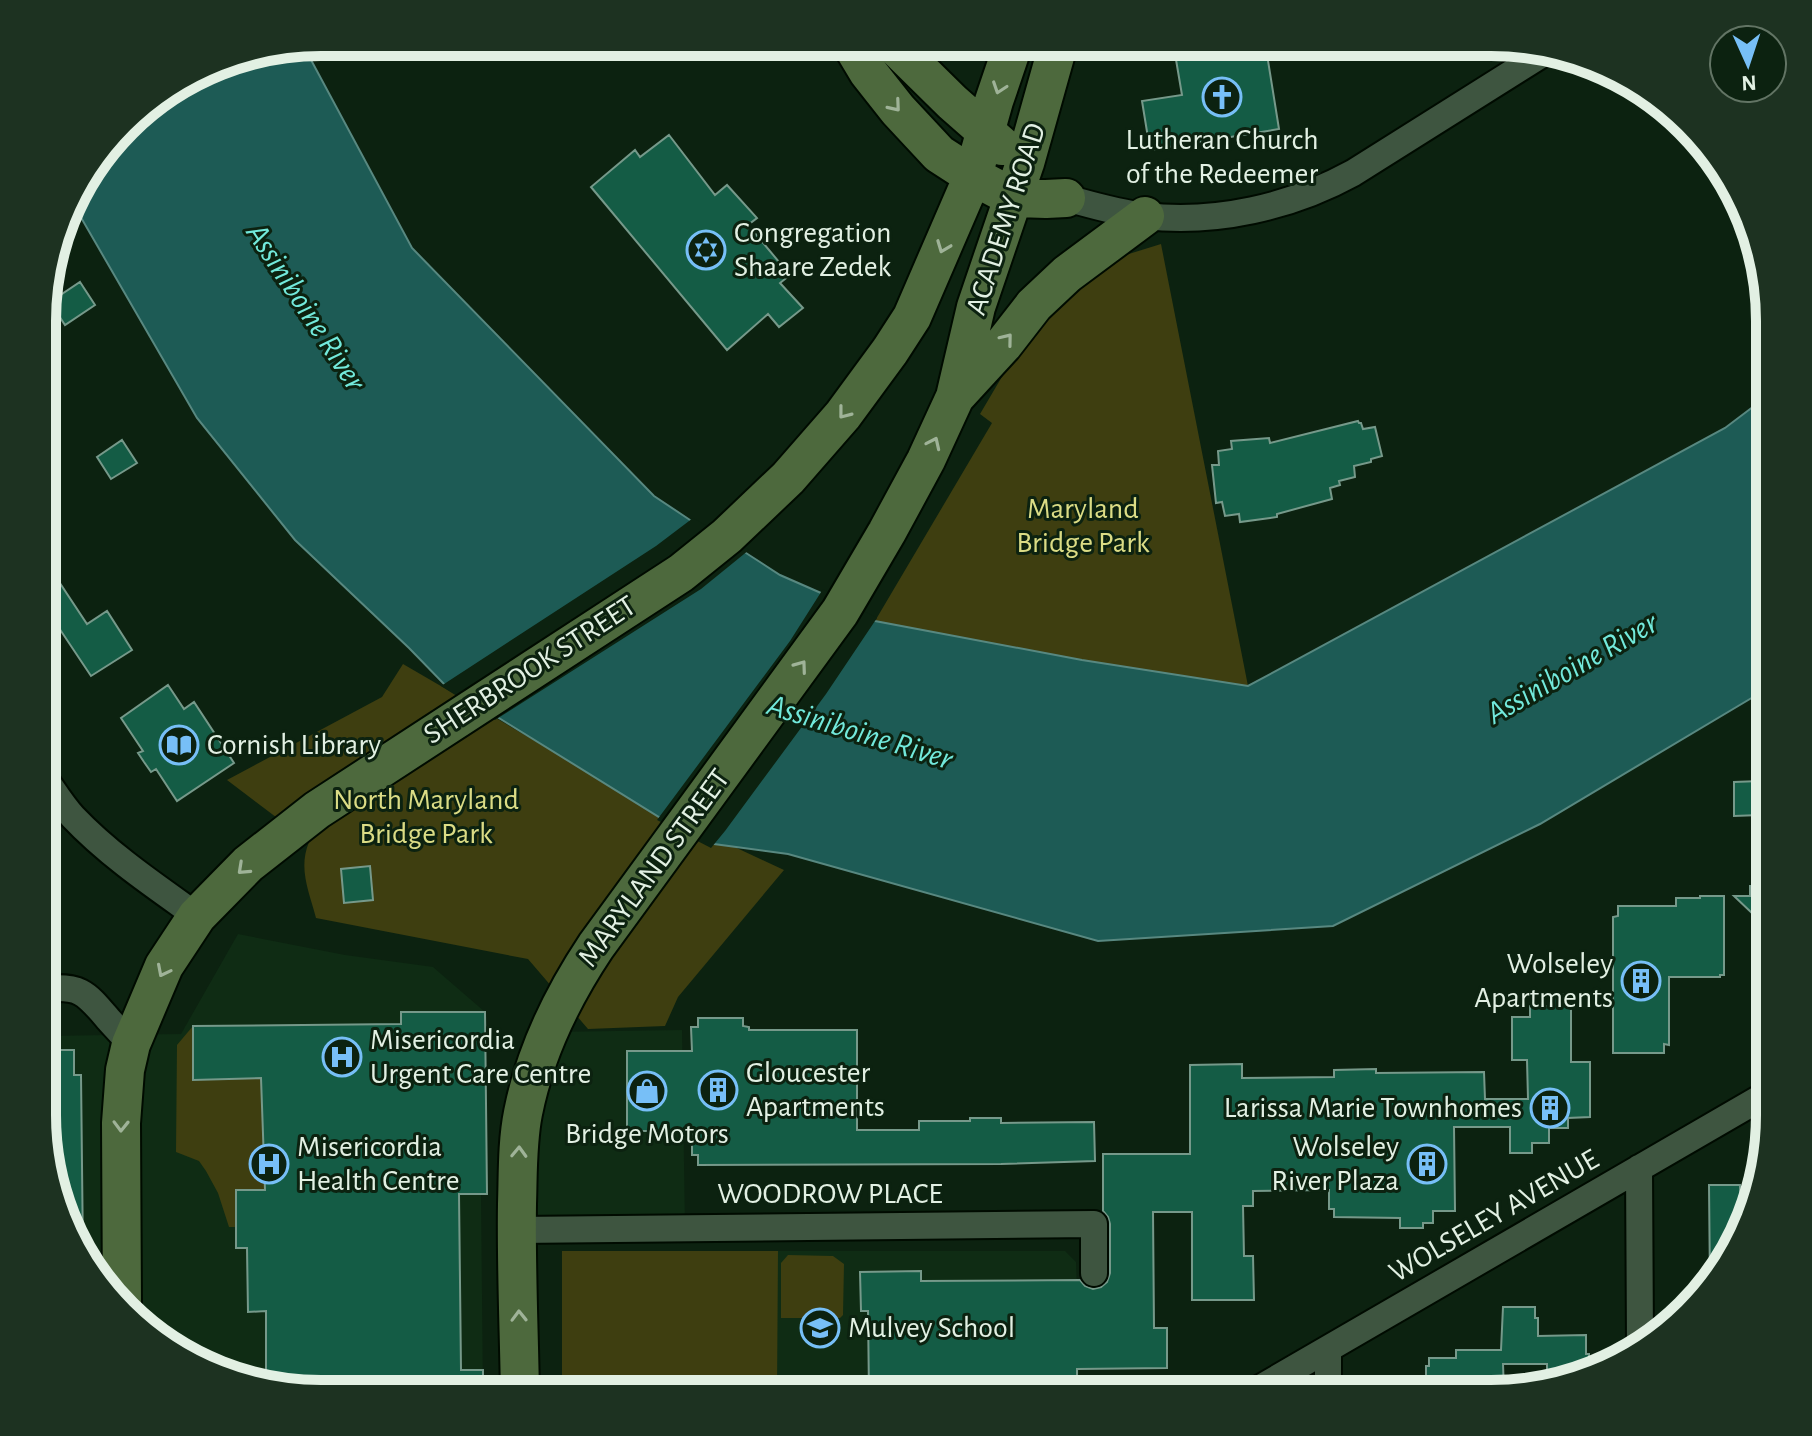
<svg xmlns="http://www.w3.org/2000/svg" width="1812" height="1436" viewBox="0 0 1812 1436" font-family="'Alegreya Sans',sans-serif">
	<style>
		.built { fill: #0f2c14 }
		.green { fill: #3e3e10 }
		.water { fill: #1d5b55; stroke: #588880; stroke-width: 2 }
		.pier { fill: #0c2210 }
		.building { fill: #145c45; stroke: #76998a; stroke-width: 2 }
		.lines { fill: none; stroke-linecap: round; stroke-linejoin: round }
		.street-casing { stroke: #000b00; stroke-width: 30 }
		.secondary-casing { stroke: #000b00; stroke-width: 42 }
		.street { stroke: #3e5540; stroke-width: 26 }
		.secondary { stroke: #4d693d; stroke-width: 38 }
		.oneway { stroke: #9fb398 }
		.labels { text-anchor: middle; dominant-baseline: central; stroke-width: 6; stroke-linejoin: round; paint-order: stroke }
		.poi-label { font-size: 30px; fill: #e2f0e3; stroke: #0c2210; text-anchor: start }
		.street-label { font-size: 30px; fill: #e2f0e3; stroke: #0c2210 }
		.park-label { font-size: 30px; fill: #dbdc85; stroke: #0c2210 }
		.water-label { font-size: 32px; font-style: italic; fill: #72e9db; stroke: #0c2210 }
		.rim { fill: none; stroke: #e2f0e3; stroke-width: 10 }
	</style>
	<rect width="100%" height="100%" fill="#0c2210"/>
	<path class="built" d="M238 934 345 955 433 967 485 1012 487 1193 481 1195 483 1394 303 1393 215 1373 137 1325 71 1239 43 1134V1036L181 1034Z
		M682 1030 685 1228 517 1230 549 1032Z
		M562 1251H1065L1076 1262 1080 1394H562Z"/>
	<path class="green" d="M1161 244 1248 686 1082 660 875 621 992 423 980 414 1030 329 1103 262Z
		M403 664 645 805 784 870 678 997 665 1026 588 1029 528 959 316 918C309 891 298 869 309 842L227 780 382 697Z
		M193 1026V1079L261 1078 266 1210H254V1190H237L236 1227H229L218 1193 206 1171 199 1161 176 1152 177 1045Z
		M562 1251H778L777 1394H562Z
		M788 1255 833 1256 844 1264 843 1315 840 1318H781V1263Z"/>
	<path class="water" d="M303 45 412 248 654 496 690 520 746 553 780 575 821 593 875 621 1082 660 1248 686 1725 428 1770 394V687L1540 824 1333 926 1098 941 788 854 714 844 659 817 444 684 409 648 295 540 197 418 72 202 79 182 137 111 231 57Z"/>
	<path class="pier" d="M693 518 749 550 701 589 495 720 441 686 656 546Z
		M823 589 877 618 826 694 725 831 711 848 657 820 790 641Z"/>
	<path class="building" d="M1173 42H1265L1279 129 1150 150 1142 101 1182 95Z
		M669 135 715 195 727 185 757 218 748 225 790 275 780 283 803 308 779 327 768 314 727 350 591 187 635 150 640 157Z
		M80 282 95 305 65 325 50 302Z
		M1358 421 1359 423H1361L1363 429 1375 427 1382 456 1371 459V462L1354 466 1355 477 1339 481 1340 485 1330 488 1332 499 1277 514V517L1240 522 1239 514 1225 516 1222 502 1216 503 1212 465H1219L1218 451 1232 449 1231 441 1269 438 1270 443Z
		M122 440 137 463 111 479 97 457Z
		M44 559 87 624 107 611 132 650 91 676 59 628 52 632 44 619Z
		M168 685 184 709 194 702 234 763 177 801 156 769 151 772 144 762 138 753 143 751 121 718Z
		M1760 781V815L1734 816V782Z
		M370 866 373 900 344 903 341 869Z
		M1750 886H1770V915H1754L1734 896H1750Z
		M1700 896H1724V975H1720V977H1669V1045L1664 1044V1053H1613V917L1618 916V906H1676V898H1700Z
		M1550 994 1571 995V1062H1590V1117L1568 1118V1128H1549V1143H1532V1153H1510V1127H1454L1455 1211H1433V1223H1423V1228H1400V1218L1334 1217V1209H1329V1190L1253 1191V1206H1243L1244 1256H1253L1254 1300H1192V1212H1153L1154 1328H1167V1368L1077 1369V1379L948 1380V1394H869L868 1311H861L860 1272 921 1271V1281L1080 1280 1085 1286 1093 1289 1101 1287 1107 1282 1110 1273V1224L1108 1217 1103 1211V1154H1190V1065L1242 1064V1078L1334 1077V1070L1376 1069V1073L1484 1072 1485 1099H1528L1527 1060H1512V1017H1530V1006H1550Z
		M401 1012H485L487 1194H459L461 1370H483V1394L303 1393 266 1385V1311L248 1312 247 1248H236V1190H265L261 1078 193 1080V1026L401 1024Z
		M698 1018H743V1026L749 1027V1030H857V1130H919V1121H970V1118H1001V1123L1094 1122 1095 1161 1001 1164 698 1165V1155H692V1131H627V1051H692L691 1027H698Z
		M43 1050H74V1075H81L83 1254 71 1239 43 1134Z
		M1709 1185H1740V1197H1755L1749 1222 1710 1284Z
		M1503 1307H1535V1318H1538V1336L1586 1335V1354H1589V1374L1547 1383V1364H1503L1504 1391 1491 1394H1426V1366H1429V1358H1456V1350H1501Z"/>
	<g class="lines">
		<g class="street-casing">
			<path id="street" d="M1066 198C1092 205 1118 213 1145 216 1216 224 1291 207 1353 173L1547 51
				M43 776C53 790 62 805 73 817 109 855 155 886 197 916
				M43 989C81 985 86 993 109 1020 116 1028 124 1036 131 1044
				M1639 1168 1640 1343
				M517 1230 1094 1224V1273
				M1328 1349V1394
				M1250 1394 1769 1093"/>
		</g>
		<g class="secondary-casing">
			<path id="secondary" d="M850 42 868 72 898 110 939 154 973 176 1014 198 1046 199 1066 198
				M891 42 952 102 1002 146
				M957 395 1003 345 1034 305 1067 274 1145 216
				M122 1305 121 1123 125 1070 131 1044 164 966 197 916 248 864 317 810 681 573 727 536 788 478 843 415 890 351 912 317 973 176 994 101 1014 42
				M520 1394C519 1330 516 1267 517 1204 518 1174 517 1143 523 1113 535 1052 562 997 596 946L840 612 887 532 926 460 955 397 976 307 1025 163 1059 42"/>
		</g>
		<use href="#street" class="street"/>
		<use href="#secondary" class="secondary"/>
	</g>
	<defs><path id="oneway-chevron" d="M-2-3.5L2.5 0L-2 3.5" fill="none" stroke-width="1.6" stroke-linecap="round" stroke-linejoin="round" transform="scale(2)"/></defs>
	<g class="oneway">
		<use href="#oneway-chevron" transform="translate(999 88) rotate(109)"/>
		<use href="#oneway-chevron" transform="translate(895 106) rotate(50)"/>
		<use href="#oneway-chevron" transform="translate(943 247) rotate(111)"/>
		<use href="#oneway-chevron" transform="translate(1007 339) rotate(-51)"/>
		<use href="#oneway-chevron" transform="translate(844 413) rotate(128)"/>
		<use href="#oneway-chevron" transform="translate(934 443) rotate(-65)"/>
		<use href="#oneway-chevron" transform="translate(801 666) rotate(-54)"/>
		<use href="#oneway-chevron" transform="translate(243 869) rotate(137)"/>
		<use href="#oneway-chevron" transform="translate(163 971) rotate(117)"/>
		<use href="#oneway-chevron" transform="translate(121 1126) rotate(91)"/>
		<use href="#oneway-chevron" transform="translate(519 1152) rotate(-88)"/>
		<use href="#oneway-chevron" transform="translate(519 1316) rotate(-91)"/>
	</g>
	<defs>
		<g id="church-ring" transform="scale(2)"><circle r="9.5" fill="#0c2210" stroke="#77bff7" stroke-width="1.5"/><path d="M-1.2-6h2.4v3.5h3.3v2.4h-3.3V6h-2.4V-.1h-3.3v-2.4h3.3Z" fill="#77bff7"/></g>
		<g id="synagogue-ring" transform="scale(2)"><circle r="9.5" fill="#0c2210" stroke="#77bff7" stroke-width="1.5"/><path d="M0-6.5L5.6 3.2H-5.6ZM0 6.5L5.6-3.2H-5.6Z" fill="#77bff7"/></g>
		<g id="library-ring" transform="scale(2)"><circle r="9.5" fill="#0c2210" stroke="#77bff7" stroke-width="1.5"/><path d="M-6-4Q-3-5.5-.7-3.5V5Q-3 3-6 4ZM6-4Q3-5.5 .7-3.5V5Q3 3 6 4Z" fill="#77bff7"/></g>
		<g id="building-ring" transform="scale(2)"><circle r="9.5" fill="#0c2210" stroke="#77bff7" stroke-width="1.5"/><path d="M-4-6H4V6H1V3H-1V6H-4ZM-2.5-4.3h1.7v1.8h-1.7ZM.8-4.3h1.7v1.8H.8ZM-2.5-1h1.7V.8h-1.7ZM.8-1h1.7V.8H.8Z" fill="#77bff7"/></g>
		<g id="hospital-ring" transform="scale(2)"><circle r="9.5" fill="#0c2210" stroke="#77bff7" stroke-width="1.5"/><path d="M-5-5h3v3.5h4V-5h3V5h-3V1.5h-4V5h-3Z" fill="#77bff7"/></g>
		<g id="shop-ring" transform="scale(2)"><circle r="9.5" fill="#0c2210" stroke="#77bff7" stroke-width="1.5"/><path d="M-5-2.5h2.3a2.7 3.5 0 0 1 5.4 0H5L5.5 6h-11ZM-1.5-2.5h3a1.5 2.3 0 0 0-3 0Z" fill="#77bff7"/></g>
		<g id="school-ring" transform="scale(2)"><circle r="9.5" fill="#0c2210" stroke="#77bff7" stroke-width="1.5"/><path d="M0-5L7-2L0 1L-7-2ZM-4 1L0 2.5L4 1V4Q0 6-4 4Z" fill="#77bff7"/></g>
	</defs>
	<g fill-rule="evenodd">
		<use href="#church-ring" x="1222" y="97"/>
		<use href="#synagogue-ring" x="706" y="250"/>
		<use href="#library-ring" x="179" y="745"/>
		<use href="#building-ring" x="1641" y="981"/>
		<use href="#hospital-ring" x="342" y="1057"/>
		<use href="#building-ring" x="718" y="1090"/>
		<use href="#shop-ring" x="647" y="1091"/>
		<use href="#building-ring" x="1550" y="1108"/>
		<use href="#hospital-ring" x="269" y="1164"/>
		<use href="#building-ring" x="1427" y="1164"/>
		<use href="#school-ring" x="820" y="1328"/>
	</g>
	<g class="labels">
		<g class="poi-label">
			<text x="1222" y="140" text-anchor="middle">Lutheran Church<tspan x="1222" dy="34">of the Redeemer</tspan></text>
			<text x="734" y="233">Congregation<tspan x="734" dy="34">Shaare Zedek</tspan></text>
			<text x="207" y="745">Cornish Library</text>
			<text x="1613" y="964" text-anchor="end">Wolseley<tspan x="1613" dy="34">Apartments</tspan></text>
			<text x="370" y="1040">Misericordia<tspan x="370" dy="34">Urgent Care Centre</tspan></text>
			<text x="746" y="1073">Gloucester<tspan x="746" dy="34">Apartments</tspan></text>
			<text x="1522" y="1108" text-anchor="end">Larissa Marie Townhomes</text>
			<text x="647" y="1134" text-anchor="middle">Bridge Motors</text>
			<text x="297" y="1147">Misericordia<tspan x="297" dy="34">Health Centre</tspan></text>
			<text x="1399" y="1147" text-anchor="end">Wolseley<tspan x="1399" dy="34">River Plaza</tspan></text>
			<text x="848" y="1328">Mulvey School</text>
		</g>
		<g class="street-label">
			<text transform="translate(1006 219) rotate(-72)">ACADEMY ROAD</text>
			<text transform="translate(530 670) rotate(-33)">SHERBROOK STREET</text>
			<text transform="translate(654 868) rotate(-54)">MARYLAND STREET</text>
			<text x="830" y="1194">WOODROW PLACE</text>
			<text transform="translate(1494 1216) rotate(-30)">WOLSELEY AVENUE</text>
		</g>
		<g class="park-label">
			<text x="1083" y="509">Maryland<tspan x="1083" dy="34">Bridge Park</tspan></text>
			<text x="426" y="800">North Maryland<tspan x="426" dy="34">Bridge Park</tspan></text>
		</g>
		<g class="water-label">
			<text transform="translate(306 307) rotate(57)">Assiniboine River</text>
			<text transform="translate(1572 668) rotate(-30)">Assiniboine River</text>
			<text transform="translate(860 732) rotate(17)">Assiniboine River</text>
		</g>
	</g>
	<path d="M0 0H1812V1436H0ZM321 56H1491A265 265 0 0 1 1756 321V1115A265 265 0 0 1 1491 1380H321A265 265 0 0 1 56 1115V321A265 265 0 0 1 321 56Z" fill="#1d3221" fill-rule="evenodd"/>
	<path class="rim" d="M321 56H1491A265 265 0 0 1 1756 321V1115A265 265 0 0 1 1491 1380H321A265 265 0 0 1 56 1115V321A265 265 0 0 1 321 56Z"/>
	<g transform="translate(1748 64) rotate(177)"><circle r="38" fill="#0c2210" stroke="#627464" stroke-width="2"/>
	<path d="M0-6L14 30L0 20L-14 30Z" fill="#77bff7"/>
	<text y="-12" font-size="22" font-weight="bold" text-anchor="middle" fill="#e2f0e3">N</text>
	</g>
</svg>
